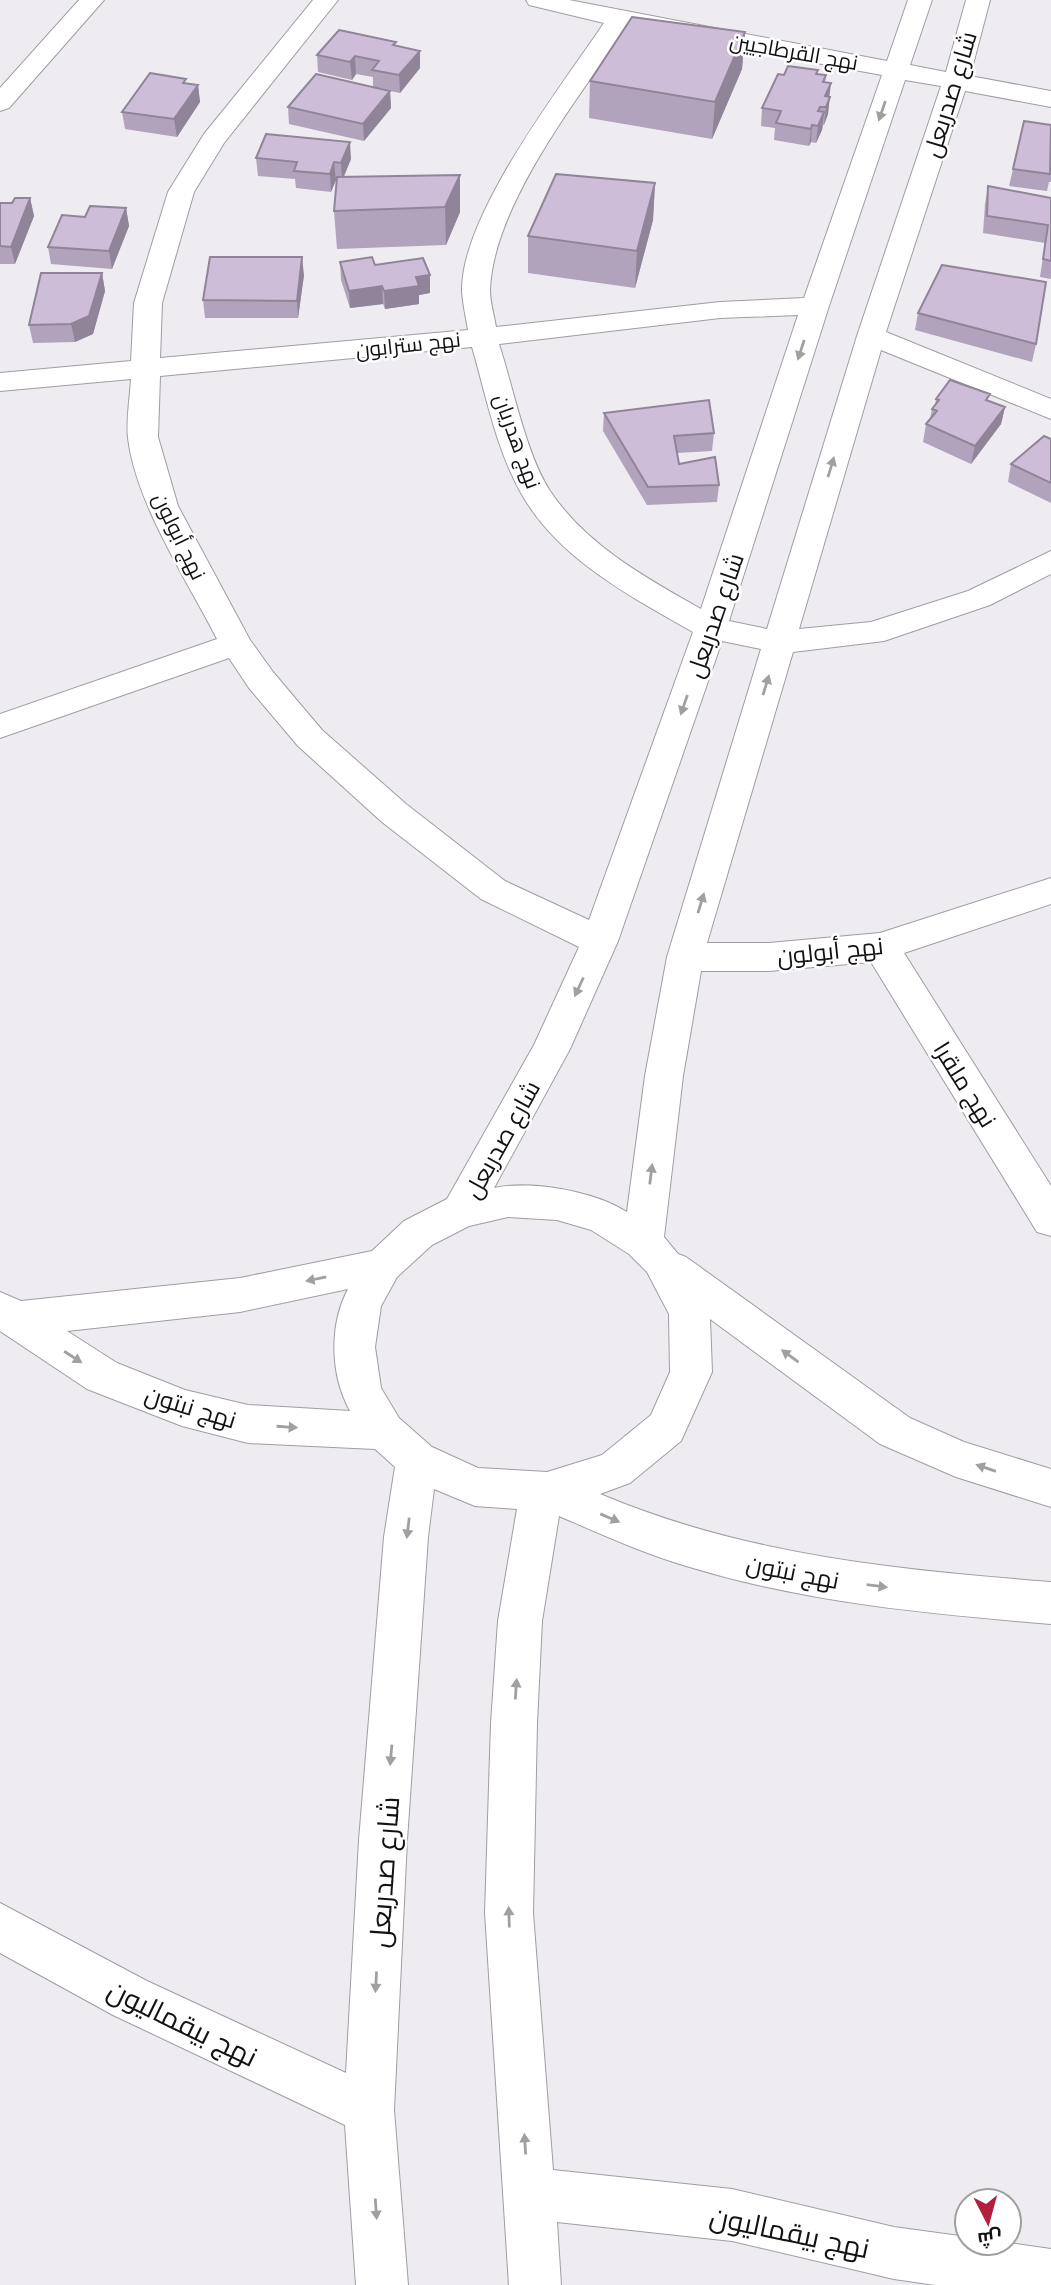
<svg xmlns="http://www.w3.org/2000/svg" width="1051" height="2285" viewBox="0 0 1051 2285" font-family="'Noto Sans',Cairo,sans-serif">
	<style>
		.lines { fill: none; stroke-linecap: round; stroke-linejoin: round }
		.minor-casing { stroke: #9f9da2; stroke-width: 2 }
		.minor { fill: #fff; fill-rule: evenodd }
		.wall { fill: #b0a3bb }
		.shaded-wall { fill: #908498 }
		.building { fill: #cdbdd9; stroke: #908498; stroke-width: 2 }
		.oneway { fill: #a0a0a1 }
		.labels { text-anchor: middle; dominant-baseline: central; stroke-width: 5; stroke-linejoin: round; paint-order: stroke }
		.far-street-label { font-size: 21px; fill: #121113; stroke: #fff }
		.street-label { font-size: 24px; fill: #121113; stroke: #fff }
		.near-street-label { font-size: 28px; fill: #121113; stroke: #fff }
	</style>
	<rect width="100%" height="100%" fill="#eeecf1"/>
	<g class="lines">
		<g class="minor-casing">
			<path id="minor" d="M79 0H104L9 108 0 111V88Z
				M313 0H338L224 143 194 192 162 303 160 358 468 330C466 318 463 305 462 292 460 216 561 87 604 23L529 5 526 0H569L887 61 908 0H932L910 65 946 72 966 0H990L970 76 1051 91V107L965 91 886 332 1051 399V419L881 350 799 629 871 622 968 591 1051 551V574L990 605 884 641 793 652 707 943H769L880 933 1051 878V904L904 953 1051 1186V1236L1037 1232 871 962 769 971H701L683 1076 664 1237 678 1254 686 1257 910 1418 964 1442 1051 1469V1507L956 1477 880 1444 710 1319 712 1372 681 1441 630 1483 600 1494C744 1555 897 1570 1051 1582V1624C931 1614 809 1603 693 1568 647 1555 603 1535 559 1516L542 1621 537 1723 533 1913 553 2170 732 2189 894 2227 967 2237V2243H1009L1051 2249V2285H935L894 2279 732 2241 557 2222 561 2285H509L485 1913 491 1723 498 1621 517 1509 475 1506 434 1489 428 1537 407 1840 394 2110 408 2285H356L345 2125 113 2015 0 1953V1903L147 1981 346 2073 359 1840 384 1537 395 1467 375 1449 248 1443 182 1426 87 1389 0 1331V1292L21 1301 240 1278 372 1251 404 1221 447 1199 534 1045 579 947 481 899 382 822 298 746 249 688 229 658 0 738V714L217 639C187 580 136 504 128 438 126 419 130 398 131 379L0 391V373L131 361 134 303 168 192 204 134ZM626 28 882 75 804 298 720 302 496 327C494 315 490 302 490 290 493 205 579 97 626 28ZM905 80 941 86 857 336 767 629 729 621 829 306ZM798 315 701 609C646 578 586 545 550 491 526 454 513 387 499 344L720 318ZM472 347C486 395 496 449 521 493 558 559 630 596 693 632L589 920 505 881 406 804 322 730 273 672 250 640 178 506 158 437 160 376ZM722 641 761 649 667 957 645 1076 627 1212C594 1191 532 1180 494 1188L570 1049 618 941ZM508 1217 557 1220 591 1230 629 1254 647 1272 669 1314 670 1372 651 1415 602 1455 547 1472 478 1468 432 1447 399 1418 381 1388 375 1347 381 1306 397 1277 432 1245 469 1226ZM348 1289C329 1325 330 1375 350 1411L248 1405 185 1390 117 1363 67 1331 240 1312Z"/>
		</g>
		<use href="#minor" class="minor"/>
	</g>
	<path class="wall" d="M745 32 742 69 712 139 589 118 590 81Z
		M396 46 420 68 400 93 390 91 391 108 364 141 289 124 288 107 373 87V77L356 74 352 80 318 72 317 55Z
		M818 70 817 74 826 75 825 82 829 97 828 114 824 125H823L822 130 816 143 811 142 809 146 774 140 775 128 761 126 762 108 784 75Z
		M198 85 200 102 177 137 125 129 122 112Z
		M1051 125V182H1049L1047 191 1009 186 1013 169Z
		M256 158 351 159 344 177 460 175V212L446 245 337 249 334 211 337 180H336L331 192 296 188 295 179 258 176Z
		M655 183 653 220 635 288 528 273V236Z
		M988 186 1051 198V279L1040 277 1045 243 983 233 985 204Z
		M30 198 34 216 15 264H0V203H12Z
		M126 208 129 226 112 269 51 264 48 247 85 217Z
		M340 262 375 265 430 275V293L419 295V304L385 309 383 304 350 308 341 280Z
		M102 273 105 291 93 334 75 342 33 343 29 325Z
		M304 275 298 318H205L203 300Z
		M918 313 1036 344 1032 362 915 330Z
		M936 399 989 401 1005 407 1001 424 971 464 923 442 926 424 930 419 932 409 935 405Z
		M604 413 714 433 712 451 677 453 679 464 719 485 717 502 647 505 603 431Z
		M1051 439V503L1008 482 1011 464Z"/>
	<path class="shaded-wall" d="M745 32 742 69 712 139 715 102Z
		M420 51V68L400 93 399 75Z
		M355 56 356 74 352 80 350 62Z
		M831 83 829 100 825 96Z
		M198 85 200 102 177 137 174 119Z
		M390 91 391 108 364 141 363 124Z
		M830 97 828 114 824 125 826 107Z
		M824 112 822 130 816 143 818 126Z
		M812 125 811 142 809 146 811 129Z
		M350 142 351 159 342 180 341 163Z
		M334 162 336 180 331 192 330 174Z
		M460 175V212L446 245 445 207Z
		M655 183 653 220 635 288 637 251Z
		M30 198 34 216 15 264 11 247Z
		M126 208 129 226 112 269 109 251Z
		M302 257 304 275 298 318 297 301Z
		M102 273 105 291 93 334 75 342 71 324Z
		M430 275V293L419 295V304L385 309 384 291 416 277Z
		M382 286 383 304 350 308 349 291Z
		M1005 407 1001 424 971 464 975 446Z"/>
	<path class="building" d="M632 17 745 32 715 102 590 81Z
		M339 30 396 42 393 45 420 51 399 75 372 70 379 61 355 56 350 62 317 55Z
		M788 66 818 70 816 74 826 75 823 82 831 83 825 96 830 97 826 107H820L818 111 824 112 818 126 812 125 811 129 776 123 781 111 762 108 778 74 784 75Z
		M150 73 186 79 183 83 198 85 174 119 122 112Z
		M316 74 390 91 363 124 288 107Z
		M1024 121 1051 125 1050 174 1013 169Z
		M266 134 350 142 341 163 334 162 330 174 294 171 297 162 256 158Z
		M556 174 655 183 637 251 528 236Z
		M460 175 445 207 334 211 337 177Z
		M988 186 1051 198V261L1043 259 1048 225 987 216Z
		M15 198H30L11 247 0 246V203H12Z
		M90 206 126 208 109 251 48 247 62 215 85 217Z
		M210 257H302L297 301 203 300Z
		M372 257 375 265 423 258 430 275 416 277 419 286 384 291 382 286 349 291 340 262Z
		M942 265 1046 282 1036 344 918 313Z
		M41 273H102L89 316 71 324 29 325Z
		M950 380 990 394 986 400 1005 407 975 446 926 424 937 411 932 409 939 400 936 399Z
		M709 400 714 433 674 436 679 464 715 457 719 485 648 487 604 413Z
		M1044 436 1051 439V483L1011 464Z"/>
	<defs><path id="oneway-solid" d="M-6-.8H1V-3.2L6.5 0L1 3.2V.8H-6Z" transform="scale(1.75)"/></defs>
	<g class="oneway">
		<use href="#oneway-solid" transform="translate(882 111) rotate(109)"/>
		<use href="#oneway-solid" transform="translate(801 350) rotate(108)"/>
		<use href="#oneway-solid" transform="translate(831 467) rotate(-73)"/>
		<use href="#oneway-solid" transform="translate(766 685) rotate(-73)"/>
		<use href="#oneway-solid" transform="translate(684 705) rotate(109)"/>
		<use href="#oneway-solid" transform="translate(701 903) rotate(-73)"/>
		<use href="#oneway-solid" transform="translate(579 987) rotate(115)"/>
		<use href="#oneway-solid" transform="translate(651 1174) rotate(-83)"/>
		<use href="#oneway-solid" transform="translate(316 1279) rotate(168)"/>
		<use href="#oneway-solid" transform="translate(790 1356) rotate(-144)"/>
		<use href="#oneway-solid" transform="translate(73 1357) rotate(33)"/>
		<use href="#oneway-solid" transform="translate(287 1427) rotate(4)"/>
		<use href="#oneway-solid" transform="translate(986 1468) rotate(-161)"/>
		<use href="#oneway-solid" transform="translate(610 1518) rotate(23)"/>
		<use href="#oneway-solid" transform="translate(408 1528) rotate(97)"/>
		<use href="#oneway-solid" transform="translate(877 1586) rotate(7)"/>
		<use href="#oneway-solid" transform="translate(516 1689) rotate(-86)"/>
		<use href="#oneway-solid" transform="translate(391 1755) rotate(95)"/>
		<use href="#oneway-solid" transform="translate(509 1917) rotate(-92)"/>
		<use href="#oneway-solid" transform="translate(376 1982) rotate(93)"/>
		<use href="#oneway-solid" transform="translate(525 2144) rotate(-94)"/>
		<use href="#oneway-solid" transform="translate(376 2209) rotate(86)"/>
	</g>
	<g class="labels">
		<g class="far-street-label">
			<text transform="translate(794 51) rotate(10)">نهج القرطاجيين</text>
			<text transform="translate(408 344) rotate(-6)">نهج سترابون</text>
			<text transform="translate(518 441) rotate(70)">نهج هدريان</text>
			<text transform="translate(180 536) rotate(64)">نهج أبولون</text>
		</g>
		<g class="street-label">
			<text transform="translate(949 94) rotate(-73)">شارع صدربعل</text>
			<text transform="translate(714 615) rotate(-71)">شارع صدربعل</text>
			<text transform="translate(830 950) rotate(-6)">نهج أبولون</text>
			<text transform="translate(966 1084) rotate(58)">نهج ملقرا</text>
			<text transform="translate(501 1139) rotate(-61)">شارع صدربعل</text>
			<text transform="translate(191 1406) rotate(17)">نهج نبتون</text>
			<text transform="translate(793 1571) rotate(11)">نهج نبتون</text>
		</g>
		<g class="near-street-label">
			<text transform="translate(383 1872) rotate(-86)">شارع صدربعل</text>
			<text transform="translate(183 2022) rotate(26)">نهج بيقماليون</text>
			<text transform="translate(790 2231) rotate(12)">نهج بيقماليون</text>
		</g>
	</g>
	<g transform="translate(988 2222) rotate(174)"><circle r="33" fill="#ffffff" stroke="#a0a0a1" stroke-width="2"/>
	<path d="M0-5L12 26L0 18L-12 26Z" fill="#b3203e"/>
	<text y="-10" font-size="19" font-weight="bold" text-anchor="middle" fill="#121113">ش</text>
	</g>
</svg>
